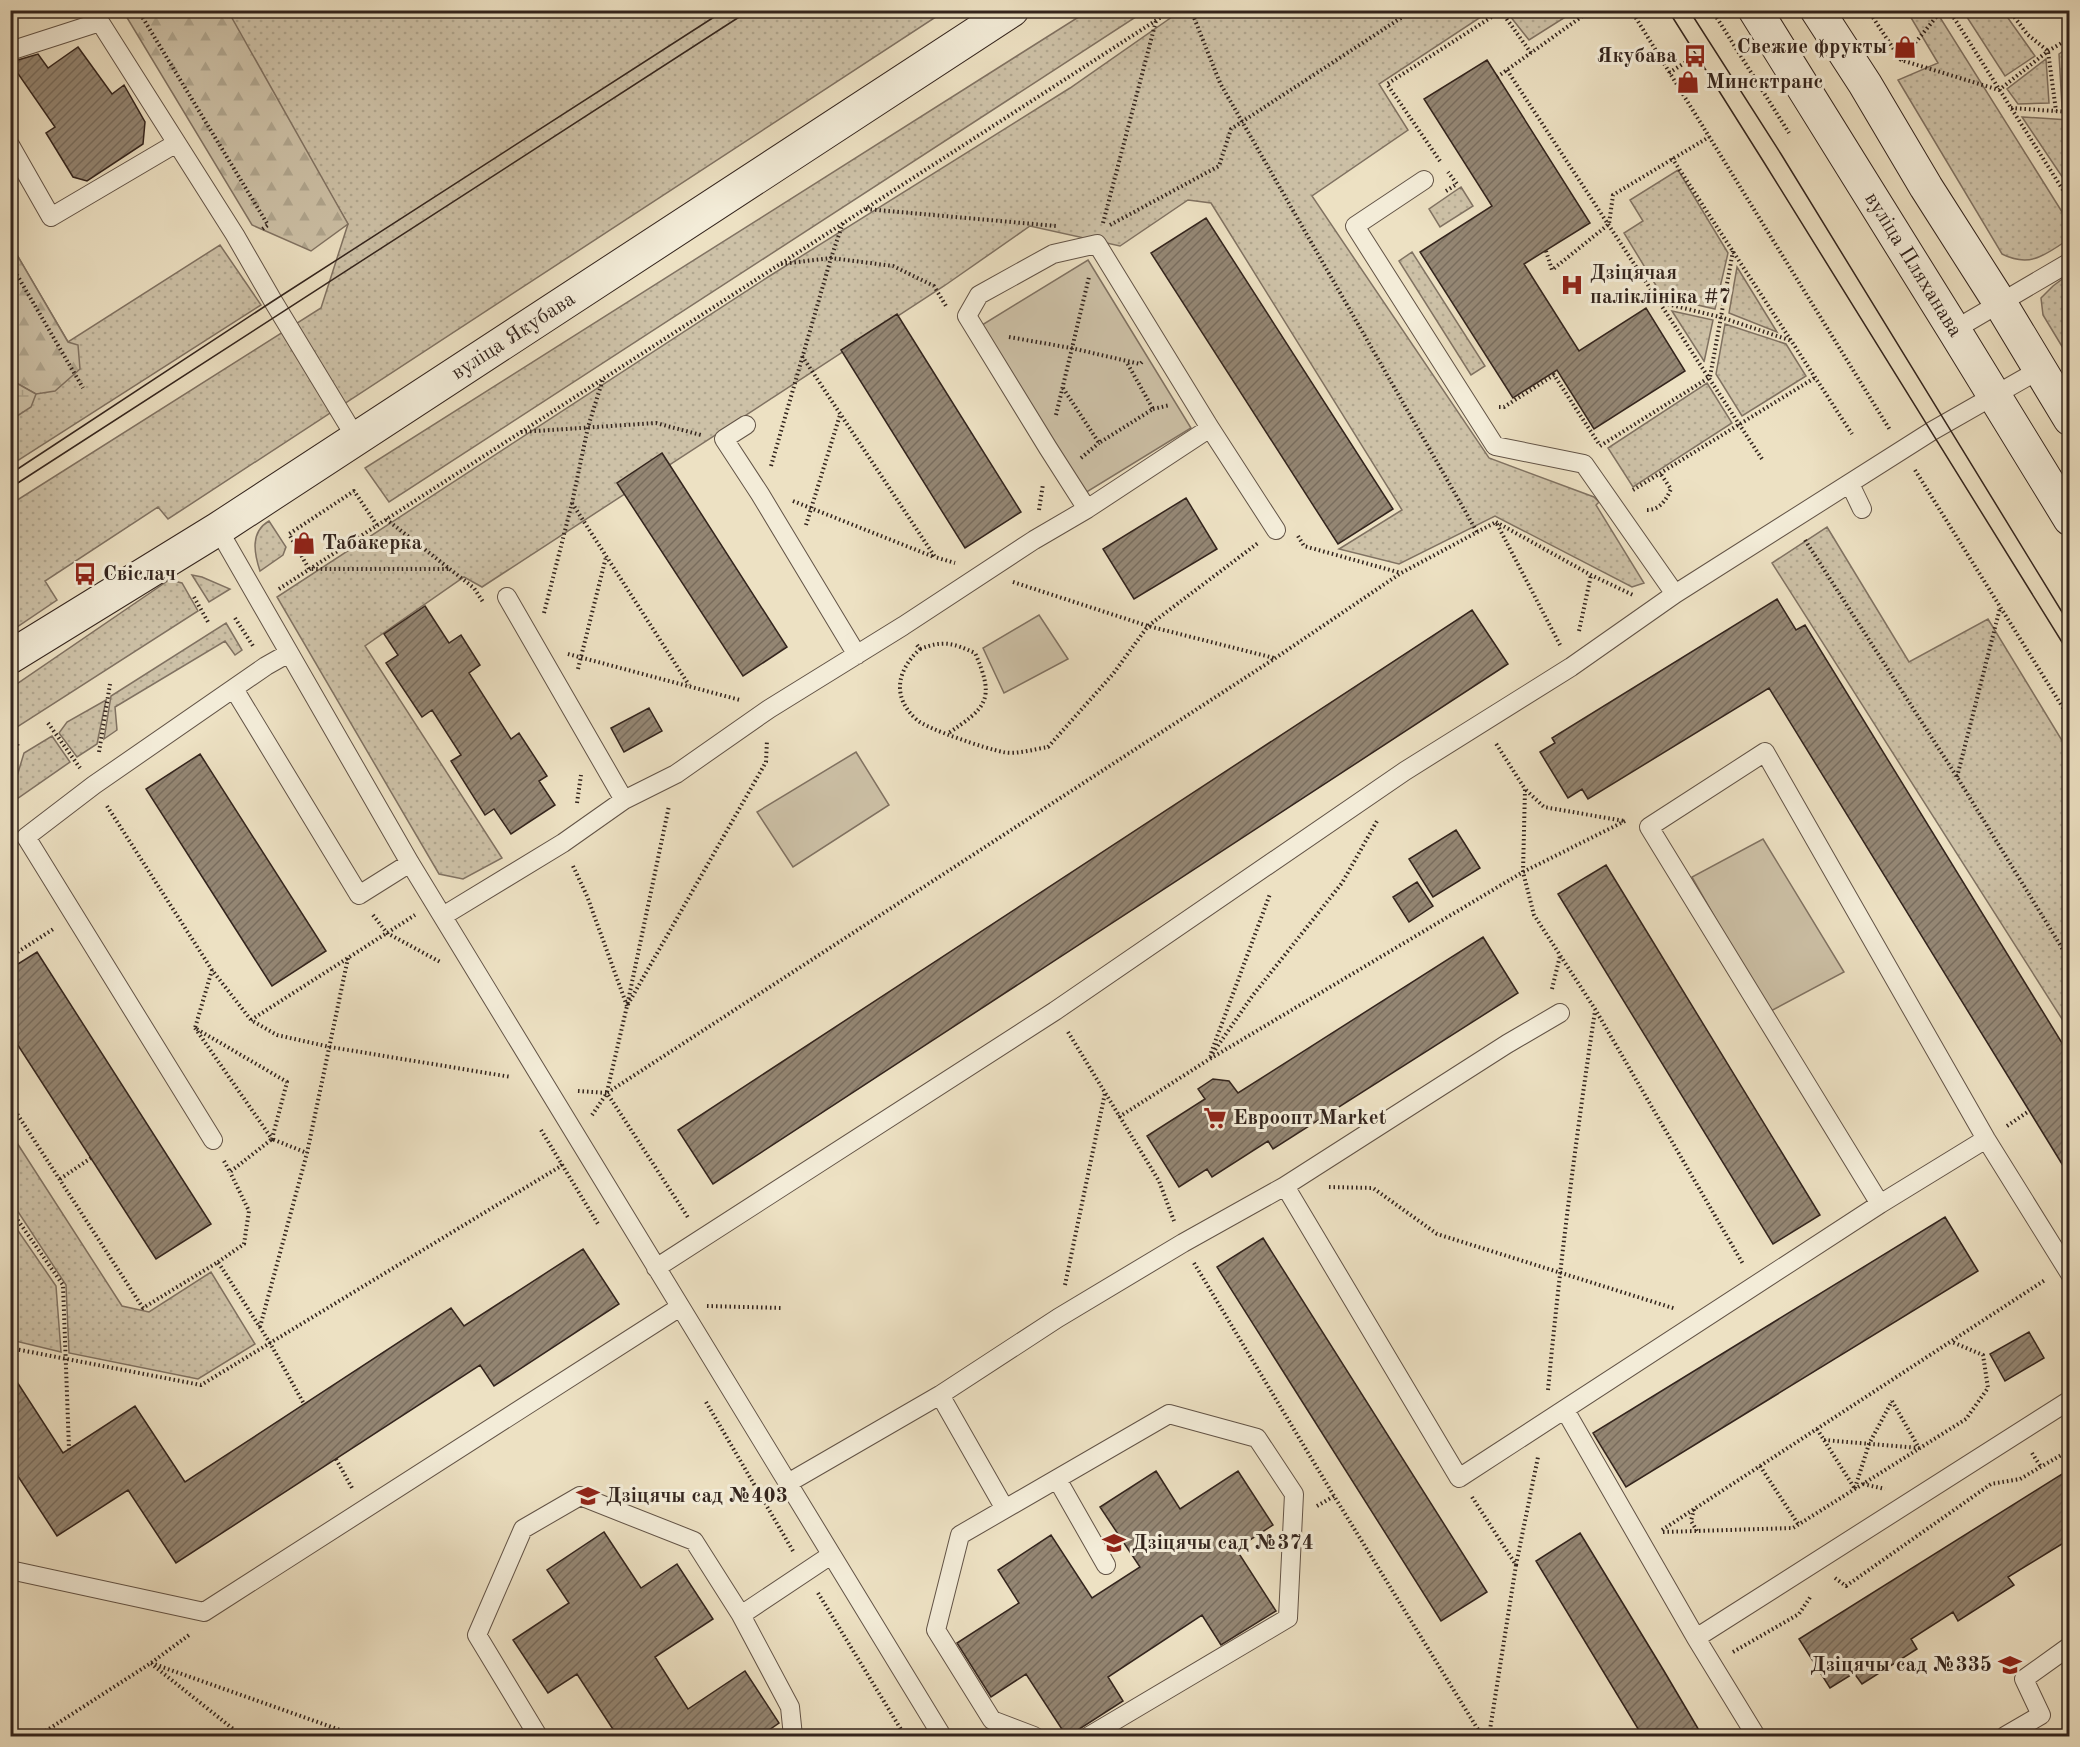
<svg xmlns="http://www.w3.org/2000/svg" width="2080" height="1747" viewBox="0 0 2080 1747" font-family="'Old Standard TT',serif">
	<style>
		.grass { fill: url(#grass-dots); stroke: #807262; stroke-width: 1.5 }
		.forest { fill: url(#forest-firs); stroke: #807262; stroke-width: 1.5 }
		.wetland { fill: url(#wetland-marsh); stroke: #807262; stroke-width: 1.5 }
		.park { fill: #cdc1a7; stroke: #807262; stroke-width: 1.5 }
		.building { fill: url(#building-hatch); stroke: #33241d; stroke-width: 1.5 }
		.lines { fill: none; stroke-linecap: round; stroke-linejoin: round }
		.service-casing { stroke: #625346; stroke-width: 20 }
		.secondary-casing { stroke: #33241d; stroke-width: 35 }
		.path { stroke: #33241d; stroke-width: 4; stroke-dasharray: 1.5 3; stroke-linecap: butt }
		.service { stroke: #f3ecd8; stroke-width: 18 }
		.secondary { stroke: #f3ecd8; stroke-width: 33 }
		.tram { stroke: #33241d; stroke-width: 1.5 }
		.labels { text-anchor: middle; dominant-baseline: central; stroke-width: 6; stroke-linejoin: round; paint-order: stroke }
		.poi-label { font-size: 21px; font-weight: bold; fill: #33241d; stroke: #f3ecd8; text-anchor: start }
		.street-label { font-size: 21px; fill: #33241d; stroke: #f3ecd8 }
	</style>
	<defs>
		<pattern id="grass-dots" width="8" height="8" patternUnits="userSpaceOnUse" patternTransform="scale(1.5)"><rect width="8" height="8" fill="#cdc1a7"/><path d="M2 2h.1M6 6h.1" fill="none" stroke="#b0a68f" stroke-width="1.8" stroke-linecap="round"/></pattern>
		<pattern id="forest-firs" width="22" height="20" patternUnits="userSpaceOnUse" patternTransform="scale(1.5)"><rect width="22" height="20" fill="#cdc1a7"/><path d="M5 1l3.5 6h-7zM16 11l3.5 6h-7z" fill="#b0a68f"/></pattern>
		<pattern id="wetland-marsh" width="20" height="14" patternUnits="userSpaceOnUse" patternTransform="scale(1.5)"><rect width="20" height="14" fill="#cdc1a7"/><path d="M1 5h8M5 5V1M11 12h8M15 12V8" fill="none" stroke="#b0a68f"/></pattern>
		<pattern id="building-hatch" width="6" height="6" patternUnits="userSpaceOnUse" patternTransform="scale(1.5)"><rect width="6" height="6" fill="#948673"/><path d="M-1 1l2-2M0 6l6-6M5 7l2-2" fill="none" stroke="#796d5e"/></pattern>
	</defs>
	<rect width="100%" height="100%" fill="#ede1c3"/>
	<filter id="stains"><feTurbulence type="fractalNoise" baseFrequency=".00333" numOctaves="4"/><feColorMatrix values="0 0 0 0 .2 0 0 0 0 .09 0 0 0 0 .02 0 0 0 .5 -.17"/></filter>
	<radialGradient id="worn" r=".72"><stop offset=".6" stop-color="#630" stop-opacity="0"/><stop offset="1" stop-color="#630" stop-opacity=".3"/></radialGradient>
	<path class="grass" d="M1182 10 1490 11 1379 84 1408 130 1312 196 1489 458 1594 497 1599 502 1596 505 1644 583 1632 587 1495 516 1399 564 1339 549 1402 510 1211 203 1188 200 1120 246 1030 226 944 286 482 587 464 577 365 646 502 858 463 879 439 874 277 597 768 277 1070 88Z
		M224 11H945L168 519 158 507 45 581 57 600 11 631V504L321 308 348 224Z
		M1088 11H1145L389 502 365 468Z
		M1506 11H1575L1529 40Z
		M1907 11H1936L2069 223V239C2045 255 2030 268 2002 254L1898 80 1938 63Z
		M1963 11H2003L2035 56 2005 76Z
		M2069 47V107H2062L2059 54Z
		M2046 59 2049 103 2018 104 2007 89Z
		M2023 117 2069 120V187L2022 117Z
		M1678 170 1728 253 1715 309 1663 297 1624 233 1643 221 1630 200Z
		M1461 187 1473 206 1440 227 1429 209Z
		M10 243 68 342 220 245 261 305 11 465Z
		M1412 252 1485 366 1471 375 1399 261Z
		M1737 267 1777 332 1729 313Z
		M2069 274V358L2043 315 2041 298 2053 286Z
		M1672 311 1713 320 1704 362V361Z
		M1725 324 1786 344 1806 376 1742 416 1716 374Z
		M1707 383 1732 423 1633 487 1608 448Z
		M269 521 286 547 283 555 260 571C254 553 250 532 269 521Z
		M1827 527 1909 662 1988 619 2069 752V1030L1772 563Z
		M192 575 202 577 230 589 209 602Z
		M169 580 182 583 198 611 11 731V688Z
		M226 623 242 650 235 655 225 641 115 707 117 730 104 739 111 696Z
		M106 700 97 744 77 757 59 733 67 722Z
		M52 736 70 762 11 803V796L24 753Z
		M10 1132 122 1306 149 1312 211 1272 255 1344 198 1379 69 1353 66 1285 11 1201Z
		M10 1219 56 1286 61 1352 11 1340Z"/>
	<path class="forest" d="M123 11H228L348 224 311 251 252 225Z
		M10 243 68 342 78 345 80 369 55 391 36 394 11 380Z"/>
	<path class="wetland" d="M11 380 36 394 31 407 11 420Z"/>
	<path class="park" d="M1088 260 1191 428 1085 493 982 325Z
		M1039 615 1068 659 1004 693 983 648Z
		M856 752 889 805 793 867 757 812Z
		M1763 839 1844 972 1769 1012 1692 877Z"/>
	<path class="building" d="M78 47 112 94 124 85 145 122 143 144 87 181 73 177 46 133 55 127 12 65 18 60 38 54 48 68Z
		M1487 60 1590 223 1524 264 1579 351 1646 308 1685 371 1594 429 1557 370 1513 398 1420 252 1492 206 1424 99Z
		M1206 218 1393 509 1338 544 1151 253Z
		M897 314 1021 512 965 548 841 350Z
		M662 453 787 647 743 676 617 483Z
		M1186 498 1217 549 1134 599 1103 549Z
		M1777 599 1796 630 1805 625 2070 1056V1177L1769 688 1588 799 1582 789 1568 798 1540 752 1555 743 1552 738Z
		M425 606 449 643 461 635 480 665 469 673 511 739 519 733 547 776 539 781 555 805 511 834 494 809 485 815 451 761 461 755 432 710 422 717 386 663 398 655 384 634Z
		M1472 610 1508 664 713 1184 678 1130Z
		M649 708 662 731 624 752 611 728Z
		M200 754 326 951 272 986 146 789Z
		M1456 830 1480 868 1433 897 1409 859Z
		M1606 865 1820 1215 1773 1244 1558 894Z
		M1417 882 1433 906 1409 922 1393 897Z
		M1483 937 1518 993 1273 1149 1268 1141 1212 1177 1207 1169 1179 1187 1147 1136 1205 1099 1198 1089 1213 1079 1229 1081 1238 1093Z
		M37 952 211 1224 156 1259 10 1033V969Z
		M1945 1217 1978 1271 1626 1487 1593 1433Z
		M1263 1238 1487 1592 1441 1621 1217 1267Z
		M583 1249 619 1304 494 1386 480 1365 176 1563 128 1490 57 1536 10 1464V1371L63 1453 135 1406 185 1482 451 1308 464 1326Z
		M2029 1332 2044 1358 2005 1381 1990 1354Z
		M2070 1469V1539L2008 1577 2014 1585 1958 1621 1953 1612 1911 1639 1917 1649 1862 1684 1854 1673 1830 1688 1799 1639Z
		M1156 1471 1180 1509 1238 1471 1273 1525 1236 1549 1276 1611 1221 1645 1202 1615 1108 1677 1123 1701 1067 1737 1026 1674 991 1697 957 1643 1019 1603 998 1570 1051 1535 1092 1598 1140 1567 1100 1507Z
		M604 1532 641 1588 677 1564 713 1619 655 1657 688 1709 745 1671 779 1723 759 1737H618L577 1674 548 1693 513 1640 569 1603 547 1570Z
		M1580 1533 1664 1671 1703 1737H1643L1536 1561Z"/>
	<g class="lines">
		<g class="service-casing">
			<path id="service" d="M10 51 100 22 235 235 273 301 356 438
				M10 145 51 217 175 144
				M1424 180 1355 226 1495 446 1584 464 1675 594
				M1954 330 2070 262
				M746 425 724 439 760 494 857 655
				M1850 484 1862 509
				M1087 509 1048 448 967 316 979 295 1053 254 1097 244 1210 428
				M218 529 410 863 942 1736
				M507 597 624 800
				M234 689 359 895 410 863
				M443 916 563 843 624 800 676 774 769 709 903 626 1034 540 1087 509 1210 428 1276 530
				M1560 1013 1507 1044 1285 1186 1459 1478 1880 1204
				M1986 1139 1880 1204 1649 827 1765 752 1986 1139 2070 1274
				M213 1140 26 837 94 785 266 666 289 653
				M656 1268 1055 1011 1405 771 1571 667 1675 594 1932 431 2039 370
				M940 1395 1058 1318 1183 1243 1285 1186
				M1565 1410 1696 1638 1756 1736
				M1057 1479 1106 1565
				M788 1483 940 1395 1005 1509
				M10 1570 204 1612 680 1307
				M741 1615 831 1555
				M1696 1638 2070 1400
				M538 1736 477 1635 523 1529 580 1496 694 1541 741 1615 790 1707 793 1736
				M1034 1736 992 1720 936 1630 960 1535 1169 1414 1257 1438 1294 1494 1288 1618 1089 1736
				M2005 1736 2041 1715 2024 1679 2070 1646"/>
		</g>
		<g class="secondary-casing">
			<g id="secondary">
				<path id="s1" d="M1755 10 1954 330 2070 519"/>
				<path d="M1817 10 1865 84 1926 187 2000 303 2070 419"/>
				<path id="s2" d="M10 657 218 529 1012 10"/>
			</g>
		</g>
		<path class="path" d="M138 10 268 225 261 230
			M1191 10 1220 83 1477 532
			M1631 10 1890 430
			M1712 10 1789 133
			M1868 10 1901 60 1999 90 2048 51 2070 38
			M1949 10 2070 201
			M2009 10 2028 35 2048 51 2056 111
			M1901 60 1942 10
			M1507 70 1762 459
			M1669 73 1695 56
			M1497 77 1591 10
			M2011 108 2070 112
			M1672 158 1852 434
			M1440 161 1387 84 1501 11 1531 53
			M1446 191 1457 184 1448 172
			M866 209 1056 226
			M1103 223 1156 21
			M1110 225 1219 166 1231 129 1413 10
			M1546 251 1552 270 1609 224 1613 195 1709 137
			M10 263 83 388
			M781 264 831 258 893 266 934 286 946 306
			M1659 302 1720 317 1792 341
			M1009 337 1071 348 1140 364 1142 362
			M802 356 935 557 955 563
			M1063 388 1099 443 1153 409 1126 361
			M1499 407H1504L1554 375 1599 444
			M1153 409 1170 405
			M1056 415 1089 277
			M521 432 656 423 701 435
			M1600 446 1710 377 1733 251
			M1081 458 1099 443
			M771 466 831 258 843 223
			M1915 470 2070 719
			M1633 490 1816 377
			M793 501 934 557
			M572 503 689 685
			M1039 510 1043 484
			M1647 510C1660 510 1666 500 1671 489L1660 473
			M386 519 474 588 483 602
			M1496 522 1591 575 1633 595
			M1497 524 1560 645
			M377 525 354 491 289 534 309 569H449
			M806 525 840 415
			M1298 536 1304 546 1401 573
			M1805 540 1957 777 2070 961
			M1013 582 1148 626 1274 658
			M279 589 1172 10
			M194 597 208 622
			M544 613 572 503 588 427 603 379
			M235 618 253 646
			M1579 631 1591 575
			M917 645 920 649C897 670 891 697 917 720 927 729 987 749 1003 752 1016 755 1035 749 1048 747L1113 674 1148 626 1258 543
			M920 649C943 640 953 643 975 653 996 700 986 708 947 734
			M568 654 740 700
			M578 669 606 557
			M48 723 80 768
			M99 752 110 684
			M10 776 18 742
			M1957 777 2000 608
			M1526 790 1544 807 1624 821
			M577 803 581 775
			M107 806 212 970 251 1020 277 1035 330 1047 511 1077
			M1625 821 1523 872 1534 915 1595 1009 1743 1264
			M573 866 587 896 627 1006 669 806
			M373 915 387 933 442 963
			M10 957 55 928
			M1552 989 1560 956
			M251 1020 415 915
			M195 1028 272 1139 287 1082 195 1028 212 970
			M1068 1032 1159 1181 1174 1221
			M1211 1053 1270 894
			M1210 1057 1253 995 1342 883 1377 821
			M578 1091 607 1093 689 1219
			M607 1092 627 1006 766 762 767 740
			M10 1103 143 1308 218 1262 270 1343 304 1404
			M592 1115 607 1093 1274 659 1401 573 1496 522
			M1119 1117 1208 1060 1523 872 1525 789 1495 742
			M2007 1126 2029 1111
			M541 1130 598 1224
			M224 1161 230 1172 272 1139 307 1153
			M60 1179 91 1158
			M1329 1187 1373 1188 1437 1234 1676 1309
			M10 1209 63 1285 69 1449
			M218 1262 244 1244 249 1211 230 1172
			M1194 1263 1334 1496 1482 1736
			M1065 1285 1105 1093
			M707 1306 782 1308
			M260 1327 307 1153 348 958
			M10 1348 201 1385 561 1166 563 1162
			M1548 1390C1560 1263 1576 1137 1595 1011
			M1892 1401 1919 1448
			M706 1402 793 1551
			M1817 1429 1855 1489
			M1824 1440 1919 1448
			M2032 1453 2041 1467
			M336 1459 352 1488
			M1760 1466 1798 1524
			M1863 1484 1885 1489
			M1855 1488 1869 1444 1892 1401
			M1472 1497 1516 1565 1489 1736
			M1317 1506 1334 1496
			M1694 1509 1691 1521 1697 1531
			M1662 1530 2045 1280
			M1663 1532 1793 1528 1966 1419 1988 1388 1983 1355 1952 1342
			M1516 1565 1538 1457
			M1835 1578 1846 1586 1991 1484 2020 1479 2070 1450
			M818 1593 905 1736
			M1733 1652 1799 1614 1811 1596
			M151 1663 357 1736
			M154 1666 242 1736
			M38 1736 151 1663 189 1635"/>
		<use href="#service" class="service"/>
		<use href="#secondary" class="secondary"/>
		<path class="tram" d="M1668 10 1765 164 2070 655
			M1689 10 1781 154 2070 625
			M10 474 273 301 725 10
			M10 488 750 10"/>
	</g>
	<defs>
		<g id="shop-bare" transform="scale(1.8)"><path d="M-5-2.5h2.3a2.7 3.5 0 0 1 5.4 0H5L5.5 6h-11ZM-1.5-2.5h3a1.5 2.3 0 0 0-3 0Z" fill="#8f2418" stroke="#f3ecd8" stroke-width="2.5" paint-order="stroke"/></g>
		<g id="bus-bare" transform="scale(1.8)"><path d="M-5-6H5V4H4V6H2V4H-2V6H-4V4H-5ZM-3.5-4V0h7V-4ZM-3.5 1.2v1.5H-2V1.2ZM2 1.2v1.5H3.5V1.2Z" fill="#8f2418" stroke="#f3ecd8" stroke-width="2.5" paint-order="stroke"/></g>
		<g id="hospital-bare" transform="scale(1.8)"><path d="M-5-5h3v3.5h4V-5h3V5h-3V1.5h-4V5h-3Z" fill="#8f2418" stroke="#f3ecd8" stroke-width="2.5" paint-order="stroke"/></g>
		<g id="supermarket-bare" transform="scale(1.8)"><path d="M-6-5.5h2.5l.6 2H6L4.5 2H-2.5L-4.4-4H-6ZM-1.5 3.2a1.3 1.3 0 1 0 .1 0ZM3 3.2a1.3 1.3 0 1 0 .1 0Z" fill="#8f2418" stroke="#f3ecd8" stroke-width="2.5" paint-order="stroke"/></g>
		<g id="school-bare" transform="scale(1.8)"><path d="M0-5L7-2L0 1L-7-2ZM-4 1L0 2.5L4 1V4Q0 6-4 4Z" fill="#8f2418" stroke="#f3ecd8" stroke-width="2.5" paint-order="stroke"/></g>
	</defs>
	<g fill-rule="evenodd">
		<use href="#shop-bare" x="1905" y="47"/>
		<use href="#bus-bare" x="1695" y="56"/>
		<use href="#shop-bare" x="1688" y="82"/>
		<use href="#hospital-bare" x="1572" y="285"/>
		<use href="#shop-bare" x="304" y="543"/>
		<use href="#bus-bare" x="85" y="574"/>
		<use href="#supermarket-bare" x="1215" y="1118"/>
		<use href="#school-bare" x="588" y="1496"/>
		<use href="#school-bare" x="1114" y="1543"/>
		<use href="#school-bare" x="2010" y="1665"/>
	</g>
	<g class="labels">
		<g class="poi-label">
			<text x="1887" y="47" text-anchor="end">Свежие фрукты</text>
			<text x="1677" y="56" text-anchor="end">Якубава</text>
			<text x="1706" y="82">Минсктранс</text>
			<text x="1590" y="273">Дзіцячая<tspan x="1590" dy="24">паліклініка #7</tspan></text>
			<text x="322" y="543">Табакерка</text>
			<text x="103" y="574">Свіслач</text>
			<text x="1233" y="1118">Евроопт Market</text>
			<text x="606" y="1496">Дзіцячы сад №403</text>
			<text x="1132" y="1543">Дзіцячы сад №374</text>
			<text x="1992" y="1665" text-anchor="end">Дзіцячы сад №335</text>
		</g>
		<g class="street-label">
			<text stroke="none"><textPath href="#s1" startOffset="300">вуліца Пляханава</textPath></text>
			<text stroke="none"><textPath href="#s2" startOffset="597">вуліца Якубава</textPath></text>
		</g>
	</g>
	<rect width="2080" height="1747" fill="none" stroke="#ede1c3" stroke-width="36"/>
	<rect x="12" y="12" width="2056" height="1723" fill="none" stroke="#33241d" stroke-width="3"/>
	<rect x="18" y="18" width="2044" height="1711" fill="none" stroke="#33241d" stroke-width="1.5"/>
	<rect width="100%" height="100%" filter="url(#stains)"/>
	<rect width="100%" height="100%" fill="url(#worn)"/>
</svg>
